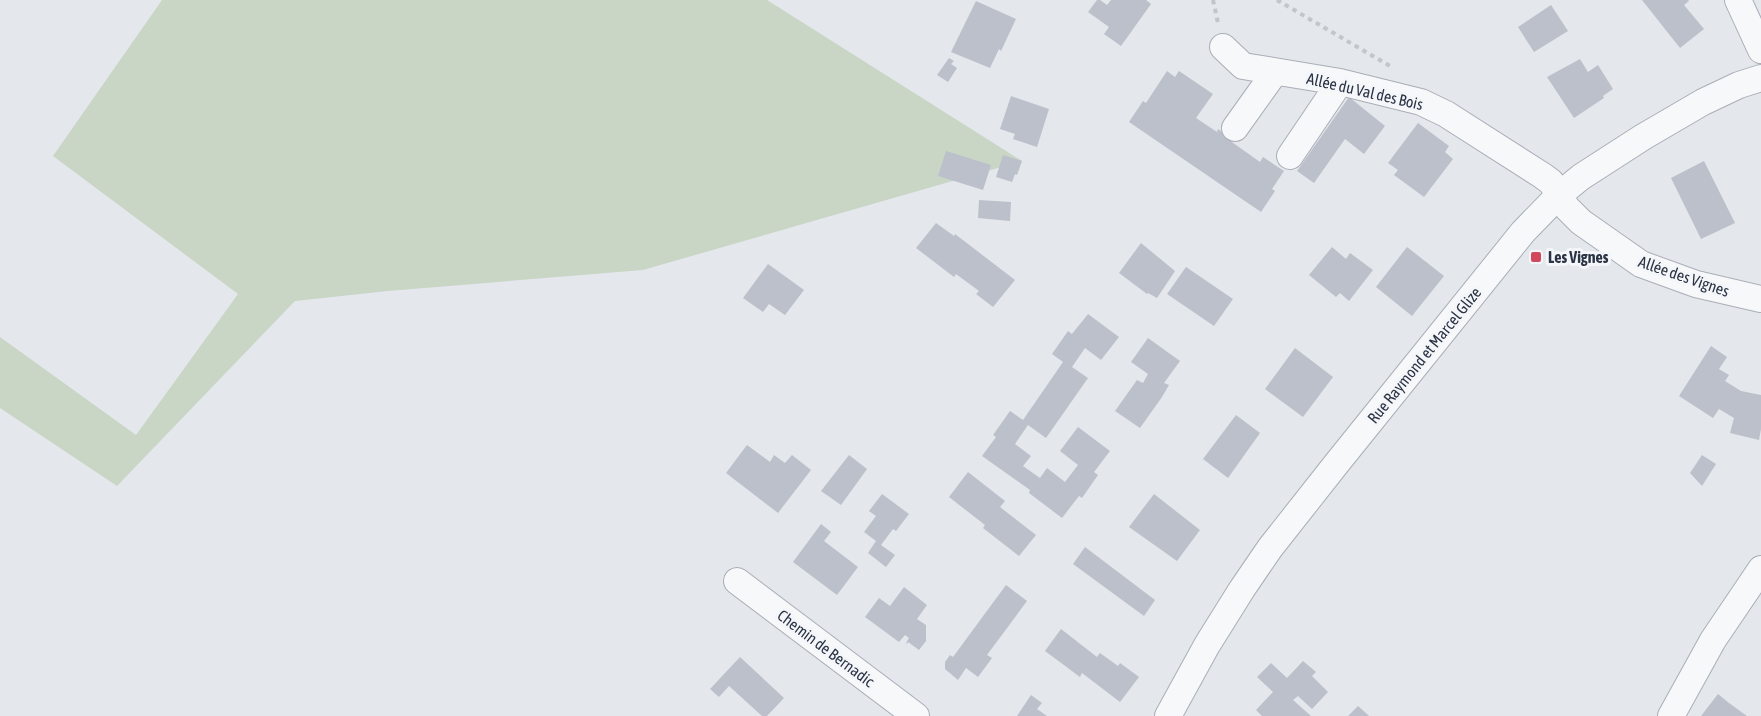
<svg xmlns="http://www.w3.org/2000/svg" width="1761" height="716" viewBox="0 0 1761 716" font-family="'Asap Condensed',sans-serif">
	<style>
		.green { fill: #c9d6c5 }
		.building { fill: #bbc0ca }
		.lines { fill: none; stroke-linecap: round; stroke-linejoin: round }
		.minor-casing { stroke: #a9aeb7; stroke-width: 28 }
		.path { stroke: #c2c5cb; stroke-width: 4; stroke-dasharray: 4.5 4.5; stroke-linecap: butt }
		.minor { stroke: #f7f8fa; stroke-width: 26 }
		.poi-dot { fill: #d1495b; stroke: #f4f6f9; stroke-width: 2 }
		.labels { text-anchor: middle; dominant-baseline: central; stroke-width: 6; stroke-linejoin: round; paint-order: stroke }
		.street-label { font-size: 16px; fill: #2b3445; stroke: #f4f6f9 }
		.poi-label { font-size: 16px; font-weight: bold; fill: #2b3445; stroke: #f4f6f9; text-anchor: start }
	</style>
	<rect width="100%" height="100%" fill="#e4e7ec"/>
	<path class="green" d="M162 0H767L1022 161 643 270 388 291 295 301 117 486 0 408V337L136 435 238 294 53 156Z"/>
	<path class="building" d="M1097 0H1100L1107 5 1111 0H1146L1151 4 1121 46 1104 34 1109 27 1088 12Z
		M1642 0H1688L1689 1 1684 5 1704 29 1680 48Z
		M976 1 1016 19 1001 51 999 49 990 68 951 52Z
		M1551 5 1568 31 1534 52 1518 27Z
		M949 58 954 61 951 64 957 68 948 82 937 75Z
		M1580 59 1588 72 1598 65 1613 89 1603 96 1604 98 1574 118 1547 77Z
		M1167 71 1175 77 1179 71 1213 94 1196 118 1217 132 1218 129 1231 138 1229 140 1260 162 1263 157 1284 171 1272 189 1275 191 1261 212 1129 122 1143 101 1146 103Z
		M1011 96 1049 109 1037 147 1013 139 1015 134 1000 129Z
		M1349 97 1385 126 1364 154 1345 139 1314 183 1297 171Z
		M1418 123 1449 146 1445 152 1453 159 1424 197 1394 175 1398 170 1388 163Z
		M946 151 991 165 983 190 938 176Z
		M1003 155 1022 161 1017 175 1015 174 1012 182 996 177Z
		M1704 161 1735 223 1701 239 1671 178Z
		M979 200 1011 202 1010 221 978 218Z
		M936 223 954 236 955 234 1015 280 993 307 976 294 979 291 956 274 954 277 916 248Z
		M1141 243 1175 271 1157 298 1148 293 1147 294 1119 273Z
		M1332 247 1346 259 1350 253 1373 270 1349 301 1340 293 1336 297 1309 275Z
		M1407 247 1444 276 1412 316 1376 287Z
		M768 264 804 290 785 315 769 304 763 312 743 298Z
		M1186 267 1233 299 1214 326 1167 294Z
		M1088 314 1119 337 1101 360 1085 348 1072 367 1088 378 1046 438 1028 425 1015 444 1031 456 1023 466 1040 478 1047 468 1065 482 1078 465 1060 451 1078 427 1110 451 1094 472 1098 475 1082 498 1079 496 1062 518 1029 493 1030 490 982 456 996 437 993 435 1010 411 1023 420 1063 362 1052 354 1068 331 1072 334Z
		M1148 338 1180 361 1164 383 1169 385 1162 397 1140 428 1115 411 1137 380 1143 383 1148 374 1131 362Z
		M1711 346 1727 357 1719 369 1729 375 1725 381 1741 391 1761 395V429L1759 440 1730 433 1734 418 1719 409 1713 418 1679 396Z
		M1295 348 1333 377 1303 417 1265 389Z
		M1236 415 1260 433 1228 478 1203 459Z
		M747 445 770 462 774 455 785 463 792 455 811 470 778 513 726 473Z
		M849 455 867 469 841 505 821 491Z
		M1702 455 1716 464 1702 486 1690 473Z
		M968 472 1005 501 1000 507 1036 535 1019 556 983 528 985 525 949 497Z
		M882 494 909 514 896 531 893 529 881 545 895 555 886 567 868 553 876 541 864 532 876 516 869 511Z
		M1154 494 1200 530 1177 561 1129 527Z
		M821 524 831 532 824 541 858 567 837 595 793 562Z
		M1085 547 1155 600 1144 616 1073 564Z
		M1006 585 1027 601 987 655 992 658 978 677 966 668 958 680 945 669V662L950 655 953 657Z
		M904 587 927 605 917 619 926 625V641L919 650 908 642 907 644 906 643 909 638 905 635 899 642 865 617 879 598 890 606Z
		M1061 629 1097 657 1100 653 1118 666 1120 663 1139 677 1120 702 1082 673 1080 677 1045 651Z
		M740 657 784 698 767 716H762L729 686 719 697 710 689Z
		M1303 661 1316 672 1312 676 1328 692 1312 709 1298 696 1293 700 1311 716H1262L1256 710 1273 692 1257 677 1271 663 1287 678Z
		M1718 694 1729 703 1747 716H1701Z
		M1031 695 1042 703 1037 709 1047 716H1017Z
		M1358 706 1367 714 1369 716H1348Z"/>
	<g class="lines">
		<g class="minor-casing">
			<path id="minor" d="M1738 0 1761 50
				M1223 47 1243 66 1340 82 1421 102 1446 114 1543 176 1551 182 1567 208 1581 222 1641 264 1696 284 1761 299
				M1235 128 1275 72
				M1290 156 1340 82
				M737 581 916 716
				M1168 716 1207 645 1242 589 1270 548 1337 463 1523 232 1559 195 1581 177 1643 137 1703 102 1739 85 1761 78
				M1671 716 1713 640 1761 569"/>
		</g>
		<path class="path" d="M1213 0 1218 23
			M1277 0 1390 66"/>
		<use href="#minor" class="minor"/>
	</g>
	<rect class="poi-dot" x="1530" y="251" width="12" height="12" rx="3"/>
	<g class="labels">
		<g class="street-label">
			<text transform="translate(1365 91) rotate(13)">Allée du Val des Bois</text>
			<text transform="translate(1684 276) rotate(19)">Allée des Vignes</text>
			<text transform="translate(1424 355) rotate(-51)">Rue Raymond et Marcel Glize</text>
			<text transform="translate(826 648) rotate(37)">Chemin de Bernadic</text>
		</g>
		<g class="poi-label">
			<text x="1548" y="257">Les Vignes</text>
		</g>
	</g>
</svg>
